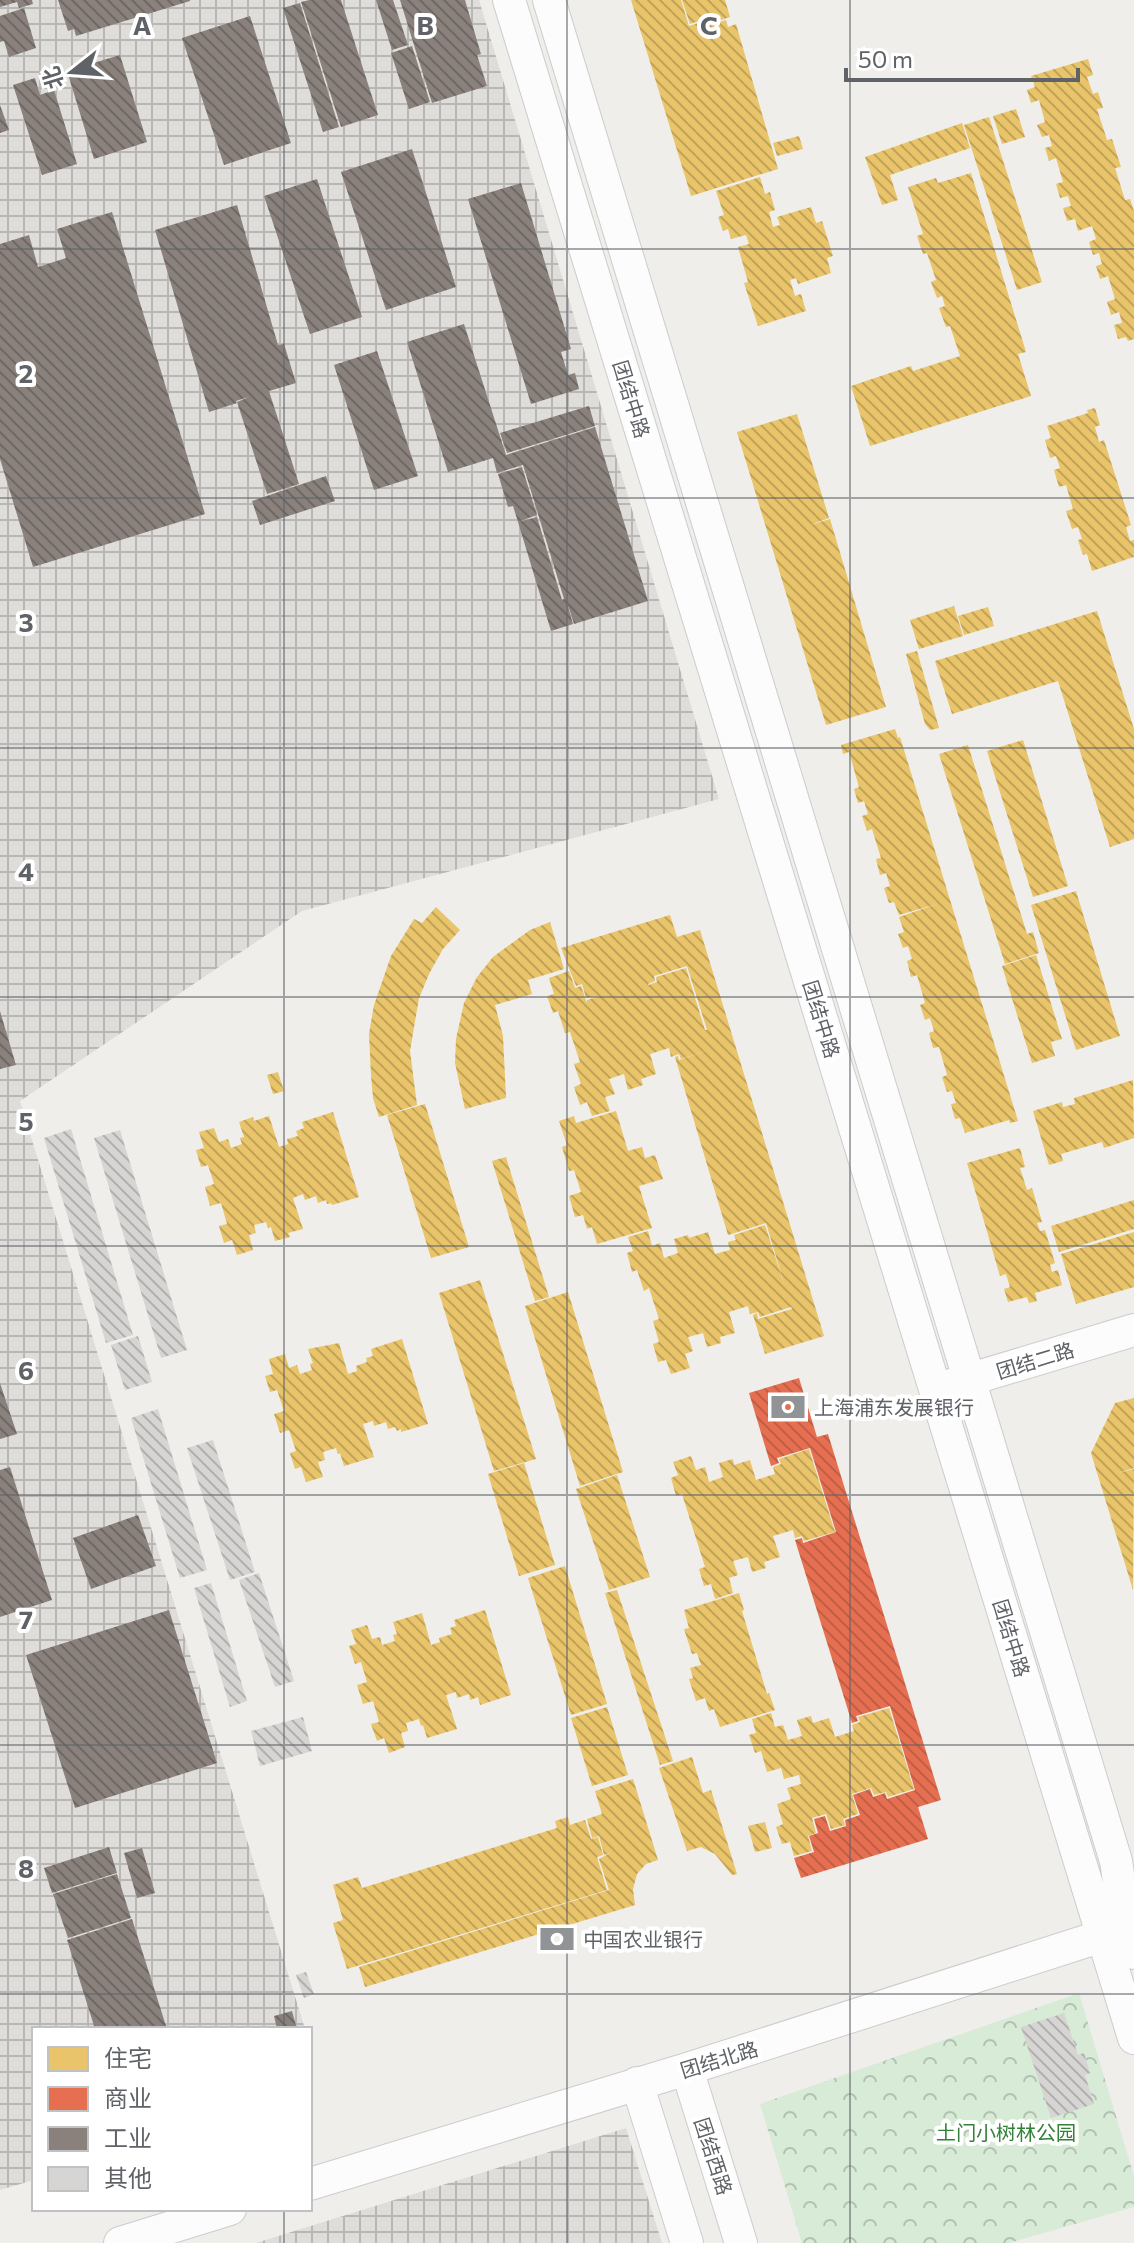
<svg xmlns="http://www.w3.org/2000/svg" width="1134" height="2243" viewBox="0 0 1134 2243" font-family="Commissioner,'Noto Sans SC',sans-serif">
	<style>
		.industrial { fill: url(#industrial-grid) }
		.forest { fill: url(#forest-crowns) }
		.homes { fill: url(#homes-back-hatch); fill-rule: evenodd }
		.shops { fill: url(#shops-back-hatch) }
		.industry { fill: url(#industry-back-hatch) }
		.building { fill: url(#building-back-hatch) }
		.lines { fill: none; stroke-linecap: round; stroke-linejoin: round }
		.minor-casing { stroke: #cbcccc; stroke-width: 34 }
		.minor { stroke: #fdfcfc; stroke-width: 32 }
		.grid { fill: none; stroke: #5f6368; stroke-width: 2; stroke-opacity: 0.55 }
		.labels { text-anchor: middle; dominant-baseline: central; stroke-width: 8; stroke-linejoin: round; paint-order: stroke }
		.street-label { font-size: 20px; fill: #5f6368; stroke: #fff }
		.poi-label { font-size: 20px; fill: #5f6368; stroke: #fff; text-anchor: start }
		.park-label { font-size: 20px; fill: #348238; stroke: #fff }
		.grid-label { font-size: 26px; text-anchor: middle; font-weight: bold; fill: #5f6368; stroke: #fff; stroke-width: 8; stroke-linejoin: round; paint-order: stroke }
	</style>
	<defs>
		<pattern id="industrial-grid" width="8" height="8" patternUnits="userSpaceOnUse" patternTransform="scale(2)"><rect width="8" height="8" fill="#dfddda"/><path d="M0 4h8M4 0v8" fill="none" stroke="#b8b7b5"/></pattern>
		<pattern id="forest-crowns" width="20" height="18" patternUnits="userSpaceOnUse" patternTransform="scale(2)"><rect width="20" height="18" fill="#d8ebd6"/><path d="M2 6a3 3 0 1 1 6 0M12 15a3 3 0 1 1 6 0" fill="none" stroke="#b2c2b1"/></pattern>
		<pattern id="homes-back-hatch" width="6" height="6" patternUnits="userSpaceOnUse" patternTransform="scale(2)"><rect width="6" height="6" fill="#e9c46a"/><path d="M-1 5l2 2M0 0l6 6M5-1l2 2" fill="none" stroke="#c0a35b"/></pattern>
		<pattern id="shops-back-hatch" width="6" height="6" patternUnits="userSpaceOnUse" patternTransform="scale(2)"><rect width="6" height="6" fill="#e76f51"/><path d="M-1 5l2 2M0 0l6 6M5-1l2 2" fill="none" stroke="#be5f47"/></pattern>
		<pattern id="industry-back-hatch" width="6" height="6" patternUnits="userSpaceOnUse" patternTransform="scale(2)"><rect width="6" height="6" fill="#8a817c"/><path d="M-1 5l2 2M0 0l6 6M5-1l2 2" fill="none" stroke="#6e6865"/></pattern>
		<pattern id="building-back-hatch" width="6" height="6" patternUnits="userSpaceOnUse" patternTransform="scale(2)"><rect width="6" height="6" fill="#d6d5d3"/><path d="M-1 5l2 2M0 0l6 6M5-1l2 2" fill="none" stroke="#b1b0af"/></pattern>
	</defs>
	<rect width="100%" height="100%" fill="#efeeea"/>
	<path class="industrial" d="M0 0H479L719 799 302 911 20 1101 305 2029H34V2180L0 2190Z
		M626 2128 662 2243H256Z"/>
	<path class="forest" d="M1079 1993 1134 2176V2207L1009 2243H802L760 2104Z"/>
	<path class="homes" d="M631 0H681L689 26 704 21 705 26 726 20 728 27 736 24 778 169 691 196Z
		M682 0H725L730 17 706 25 705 19 690 24Z
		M1088 59 1093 75 1087 77 1093 94 1098 92 1103 108 1097 109 1107 140 1112 139 1121 167 1115 168 1125 200 1130 199 1134 211V339L1128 341 1126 337 1118 339 1114 325 1122 323 1119 312 1111 315 1107 302 1115 299 1108 276 1100 279 1096 266 1102 264 1099 253 1093 255 1089 242 1096 239 1092 226 1078 231 1075 219 1067 221 1063 208 1071 206 1068 196 1060 198 1056 184 1063 182 1056 158 1049 161 1045 148 1052 146 1049 135 1042 137 1037 125 1045 122 1039 100 1031 103 1027 90 1035 87 1031 76Z
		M1016 109 1025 137 1002 144 993 116Z
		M989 117 1042 282 1017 290 964 125Z
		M962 123 970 148 890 175 898 200 882 205 865 157Z
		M799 136 803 149 777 156 773 143Z
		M971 173 1026 352 1018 354 1031 396 870 446 851 386 911 366 913 371 960 356 950 326 946 327 939 308 945 306 942 296 937 298 931 282 936 280 927 253 923 254 917 236 923 234 908 187 936 178 938 183Z
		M760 177 765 194 770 192 775 210 769 212 773 227 780 225 777 217 811 207 816 223 822 221 833 256 827 258 831 273 798 284 796 278 790 280 795 296 801 294 806 311 758 326 744 283 748 282 738 247 749 244 746 235 731 239 728 229 723 231 718 217 724 215 716 191Z
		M1095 408 1100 425 1095 427 1099 442 1104 440 1131 525 1126 527 1130 541 1134 540V557L1092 571 1087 554 1083 555 1078 540 1082 539 1078 527 1072 529 1066 511 1073 509 1066 485 1059 487 1054 470 1060 468 1056 456 1050 458 1045 440 1051 438 1047 426 1088 413 1087 410Z
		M797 414 829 518 810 525 830 519 886 707 826 725 737 432Z
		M954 606 963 636 919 649 910 620Z
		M988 607 994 626 964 635 958 616Z
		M1097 611 1134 729V839L1110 847 1058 681 952 714 935 661Z
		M917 651 939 728 930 730 925 724 906 654Z
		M895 729 898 738 900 737 1018 1121 1010 1123 1009 1120 965 1133 960 1118 955 1119 951 1104 956 1103 952 1091 947 1092 942 1077 947 1075 939 1047 933 1048 929 1033 934 1031 930 1018 925 1020 920 1005 925 1003 917 975 911 977 907 961 912 959 908 946 903 948 898 934 904 932 899 917 937 904 899 915 894 902 889 903 884 888 890 886 886 873 880 875 876 859 881 858 872 829 867 831 862 816 868 814 864 801 858 803 854 789 859 787 849 752 843 754 841 745Z
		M1023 740 1068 886 1033 897 987 751Z
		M968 745 1027 934 1033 932 1039 953 1005 964 939 754Z
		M1076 891 1120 1036 1076 1050 1031 905Z
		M436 907 460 930 443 949 430 972 419 998 410 1051 417 1105 379 1117 373 1098 371 1075 369 1034 374 1005 391 956 414 919 422 923Z
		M670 915 677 937 700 930 824 1336 765 1354 753 1315 757 1313 758 1319 792 1309 791 1307 760 1317 758 1312 750 1314 748 1306 729 1312 735 1333 720 1337 721 1343 707 1347 703 1333 688 1337 693 1351 685 1354 690 1368 671 1374 666 1360 658 1362 653 1344 659 1342 653 1321 659 1319 649 1288 644 1291 637 1270 632 1272 627 1253 633 1251 628 1237 648 1231 652 1246 660 1243 664 1258 678 1253 674 1239 688 1235 689 1238 708 1232 715 1254 730 1250 728 1242 736 1240 734 1235 765 1225 785 1287 766 1223 728 1235 675 1057 678 1056 679 1060 712 1049 681 1059 679 1054 671 1057 669 1048 650 1054 656 1074 641 1079 643 1085 628 1090 624 1074 609 1079 615 1094 605 1097 610 1111 592 1116 587 1102 580 1105 574 1087 581 1084 574 1064 580 1062 570 1032 565 1033 558 1011 553 1013 547 996 554 994 549 978 569 971 575 988 581 986 587 1003V1000L600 996 586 998 582 984 576 986 561 948ZM687 966 707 1030H705L686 968 656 977 657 982 648 985V984L655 981 654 976Z
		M550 922 564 969 528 980 532 994 495 1005 503 1036 506 1098 465 1109 455 1063 456 1039 464 1003 477 977 493 957 530 930Z
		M1036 955 1062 1039 1051 1042 1055 1056 1032 1063 1002 966Z
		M278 1072 284 1091 273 1094 267 1075Z
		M1133 1080 1134 1138 1104 1148 1102 1142 1061 1154 1063 1161 1049 1165 1033 1111 1062 1102 1063 1107 1075 1104 1074 1098Z
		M425 1104 469 1247 431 1258 387 1115Z
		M616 1111 628 1151 642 1147 645 1158 655 1155 663 1179 639 1186 652 1228 597 1244 592 1227 587 1229 583 1215 575 1217 569 1196 581 1192 574 1170 569 1171 562 1147 567 1145 559 1121 574 1116 576 1123Z
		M333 1112 359 1197 332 1205 331 1203 327 1204 326 1200 318 1203 316 1196 305 1200 303 1194 293 1198 303 1229 288 1233 290 1237 275 1241 271 1227 268 1228 266 1222 254 1225 256 1233 249 1235 253 1250 237 1255 232 1240 224 1243 219 1226 227 1224 221 1203 210 1206 205 1187 214 1184 208 1165 201 1167 196 1150 204 1148 199 1132 214 1128 219 1142 228 1139 231 1148 242 1144 240 1138 244 1137 239 1122 253 1117 254 1121 269 1116 279 1147 288 1144 287 1139 298 1136 296 1131 304 1128 302 1122Z
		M1020 1148 1025 1167 1020 1168 1027 1190 1032 1188 1042 1222 1037 1223 1040 1231 1045 1230 1055 1263 1050 1265 1052 1272 1058 1270 1062 1285 1035 1293 1037 1301 1029 1303 1027 1297 1008 1302 1004 1289 1010 1287 1006 1274 1000 1276 967 1163Z
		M506 1157 549 1297 535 1301 492 1161Z
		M1134 1200V1229L1059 1252 1051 1226Z
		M1134 1232V1287L1076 1304 1061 1254Z
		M480 1280 536 1459 494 1471 439 1293Z
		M568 1292 623 1472 580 1486 525 1306Z
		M402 1339 428 1424 401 1432V1429L397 1431 395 1427 388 1429 386 1422 374 1426 373 1421 363 1424 374 1457 344 1466 340 1453 338 1454 336 1448 323 1452 325 1460 318 1462 323 1477 306 1482 301 1467 295 1469 290 1453 296 1451 289 1430 280 1433 274 1414 284 1411 277 1390 270 1392 265 1376 273 1374 269 1359 285 1354 289 1368 297 1365 300 1374 312 1370 310 1364 313 1363 308 1349 339 1343 348 1374 357 1371 356 1366 367 1362 366 1358 373 1356 371 1349Z
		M1134 1398V1468L1118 1473 1134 1469 1133 1590 1091 1453 1115 1403Z
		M809 1449 835 1532 804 1541 802 1536 795 1538 793 1530 773 1536 780 1557 764 1562 766 1568 752 1572 748 1557 733 1561 738 1575 729 1578 733 1593 715 1599 711 1584 704 1586 699 1569 705 1567 682 1494 676 1496 671 1478 678 1475 673 1462 691 1456 696 1470 705 1467 709 1482 723 1477 719 1463 733 1459 734 1465 750 1460 756 1480 775 1474 773 1467 781 1464 779 1459Z
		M524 1463 555 1565 519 1576 488 1474Z
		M617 1475 650 1577 609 1590 576 1489Z
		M565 1566 607 1704 571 1715 528 1578Z
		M617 1590 673 1761 660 1765 605 1593Z
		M739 1593 744 1610 742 1611 767 1694 769 1693 775 1710 720 1727 714 1709 709 1711 705 1698 696 1701 689 1679 693 1678 690 1668 701 1665 697 1653 692 1654 684 1629 689 1628 684 1610Z
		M485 1610 511 1695 480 1705 478 1697 470 1700 469 1694 457 1698 456 1692 446 1695 457 1729 427 1738 423 1725 421 1726 419 1719 406 1723 408 1731 401 1733 405 1747 389 1753 384 1738 377 1741 371 1724 379 1722 373 1701 363 1704 357 1685 367 1682 361 1662 355 1664 349 1646 356 1644 351 1630 367 1625 372 1639 380 1637 382 1645 395 1641 393 1635 397 1634 393 1622 422 1613 431 1645 440 1642 439 1638 452 1634 450 1628 456 1626 454 1620Z
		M607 1707 628 1775 592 1786 571 1718Z
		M889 1708 914 1789 888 1797 886 1792 874 1795 871 1788 852 1794 858 1814 843 1819 845 1825 831 1829 826 1814 812 1818 816 1833 808 1836 812 1851 794 1856 790 1842 782 1844 776 1827 783 1824 777 1804 791 1799 787 1788 801 1784 799 1775 784 1779 781 1768 767 1772 761 1751 755 1753 749 1735 756 1733 752 1719 771 1713 775 1727 783 1725 788 1740 802 1736 797 1720 811 1716 813 1723 829 1718 835 1737 854 1731 852 1725 860 1722 858 1717Z
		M692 1757 703 1793 711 1790 737 1874 732 1875 715 1854 701 1847 687 1851 659 1768Z
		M633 1779 658 1860 646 1864 637 1874 633 1889 635 1905 365 1987 359 1967 609 1890 599 1859 610 1853 604 1855 599 1836 592 1838 587 1819 602 1814 595 1791Z
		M568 1817 570 1825 585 1820 591 1839 598 1837 603 1855 597 1857 607 1890 347 1969 333 1923 343 1920 333 1885 358 1877 362 1888 557 1828 555 1821Z
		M765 1822 772 1848 755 1852 748 1826Z"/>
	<path class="shops" d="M799 1378 817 1437 828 1434 941 1800 918 1807 928 1839 801 1878 794 1858 814 1852 809 1836 818 1833 814 1819 825 1816 830 1831 846 1826 845 1820 860 1815 853 1795 870 1789 873 1797 885 1793 887 1799 915 1790 890 1706 856 1716 858 1721 852 1723 795 1540 802 1538 803 1543 836 1532 810 1448 777 1458 779 1463 771 1466 749 1393Z"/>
	<path class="industry" d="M0 0H32L33 4 19 8 17 2 0 7Z
		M58 0H190V1L76 36 74 29 68 31Z
		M309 0H341L378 115 341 127 301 2Z
		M376 0H393L408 45 392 50Z
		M400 0H465L481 54 477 55 487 86 432 103Z
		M300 3 339 127 323 132 283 8Z
		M24 8 36 48 9 57 4 41 0 42V16Z
		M250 16 291 143 224 165 182 38Z
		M412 46 430 102 409 109 391 53Z
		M120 55 147 142 94 159 67 71Z
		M35 78 40 95 54 90 77 164 42 175 13 85Z
		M0 105 9 130 0 133Z
		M412 149 456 287 386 310 341 172Z
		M317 179 362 317 310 334 264 196Z
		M521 183 571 349 561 352 568 375 575 373 579 389 531 404 468 199Z
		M237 205 278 345 284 344 296 383 269 391 299 484 267 494 237 402 249 397 236 401 237 403 209 412 155 230Z
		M112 212 205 514 33 567 0 459V244L29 235 38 267 66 258 57 229Z
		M464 324 506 455 595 427 648 601 574 624 566 599 573 624 551 631 518 522 537 517 562 600 564 599 523 465 497 473 493 458 448 472 407 342Z
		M377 351 418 476 374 490 334 365Z
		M589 406 595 426 507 453 500 433Z
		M522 467 537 515 518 522 513 506 508 507 498 474Z
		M326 476 335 501 260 525 252 501Z
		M0 1011 16 1065 0 1069Z
		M0 1383 17 1434 0 1439Z
		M10 1467 52 1600 0 1617V1470Z
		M138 1515 156 1566 91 1589 73 1538Z
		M169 1610 217 1763 75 1808 26 1655Z
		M109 1847 117 1873 52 1893 44 1868Z
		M142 1848 155 1893 137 1898 124 1853Z
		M117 1874 131 1918 68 1938 53 1894Z
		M132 1919 167 2029H95L67 1940Z
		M292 2011 297 2029H277L274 2016Z"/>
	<path class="building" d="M71 1129 133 1335 106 1343 44 1138Z
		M120 1130 187 1350 161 1358 94 1138Z
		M138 1336 152 1382 125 1390 111 1345Z
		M158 1409 207 1570 180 1578 131 1418Z
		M213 1440 255 1572 230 1580 187 1448Z
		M259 1573 294 1681 275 1687 239 1580Z
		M211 1583 247 1701 230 1707 194 1588Z
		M303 1717 312 1751 260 1766 251 1731Z
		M306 1972 314 1994 304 1998 296 1975Z
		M1064 2013 1078 2055 1084 2053 1090 2073 1085 2075 1094 2104 1051 2118 1021 2027Z"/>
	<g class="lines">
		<g class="minor-casing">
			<path id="minor" d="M509 0 1134 2038
				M549 0 1116 1861 1126 1928 1134 1953
				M951 1385 1134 1330
				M687 2069 741 2243
				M637 2083 687 2243
				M310 2184 687 2069 1124 1929
				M120 2243 230 2209"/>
		</g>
		<use href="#minor" class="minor"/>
	</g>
	<path class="grid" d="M284 0V2029M567 0V2243M850 0V2243M0 249H1134M0 498H1134M0 748H1134M0 997H1134M0 1246H1134M0 1495H1134M0 1745H1134M0 1994H1134M284 2209V2243"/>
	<defs>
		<g id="bank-bare" transform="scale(2.76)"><path d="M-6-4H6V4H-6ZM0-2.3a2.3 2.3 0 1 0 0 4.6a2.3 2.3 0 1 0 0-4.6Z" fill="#919496" stroke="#fff" stroke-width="2.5" paint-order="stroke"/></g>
	</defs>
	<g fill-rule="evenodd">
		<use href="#bank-bare" x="788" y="1407"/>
		<use href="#bank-bare" x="557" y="1939"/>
	</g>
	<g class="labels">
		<g class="street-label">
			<text transform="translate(632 399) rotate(73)">团结中路</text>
			<text transform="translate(822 1019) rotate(73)">团结中路</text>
			<text transform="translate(1035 1360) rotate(-17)">团结二路</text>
			<text transform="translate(1012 1638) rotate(73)">团结中路</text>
			<text transform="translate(719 2059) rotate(-17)">团结北路</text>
			<text transform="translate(714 2156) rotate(72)">团结西路</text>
		</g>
		<g class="poi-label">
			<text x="814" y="1407">上海浦东发展银行</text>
			<text x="583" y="1939">中国农业银行</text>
		</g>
		<g class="park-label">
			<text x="1006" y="2132">土门小树林公园</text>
		</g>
	</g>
	<g class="grid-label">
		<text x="142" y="35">A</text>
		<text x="425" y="35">B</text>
		<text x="709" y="35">C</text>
		<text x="26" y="383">2</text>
		<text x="26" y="632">3</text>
		<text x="26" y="881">4</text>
		<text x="26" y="1131">5</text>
		<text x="26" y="1380">6</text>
		<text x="26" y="1629">7</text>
		<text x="26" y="1878">8</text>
	</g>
	<rect x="32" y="2027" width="280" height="184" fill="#ffffff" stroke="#bfc1c3" stroke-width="2"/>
	<rect x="48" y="2047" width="40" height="24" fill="#e9c46a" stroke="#bfc1c3" stroke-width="2"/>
	<text x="104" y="2067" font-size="24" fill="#5f6368">住宅</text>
	<rect x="48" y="2087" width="40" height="24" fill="#e76f51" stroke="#bfc1c3" stroke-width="2"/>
	<text x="104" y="2107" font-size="24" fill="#5f6368">商业</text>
	<rect x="48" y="2127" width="40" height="24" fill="#8a817c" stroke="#bfc1c3" stroke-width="2"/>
	<text x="104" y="2147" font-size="24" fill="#5f6368">工业</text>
	<rect x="48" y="2167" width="40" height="24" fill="#d6d5d3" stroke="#bfc1c3" stroke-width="2"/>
	<text x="104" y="2187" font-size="24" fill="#5f6368">其他</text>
	<g transform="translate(72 72) rotate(253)" stroke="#ffffff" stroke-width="6" paint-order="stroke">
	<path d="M0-6L14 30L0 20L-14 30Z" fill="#5f6368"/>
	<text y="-12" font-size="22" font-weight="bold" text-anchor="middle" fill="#5f6368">北</text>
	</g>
	<path d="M846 68v12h232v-12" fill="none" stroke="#5f6368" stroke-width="4"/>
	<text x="858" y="68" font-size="24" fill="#5f6368" stroke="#ffffff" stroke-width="6" paint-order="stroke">50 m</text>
</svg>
